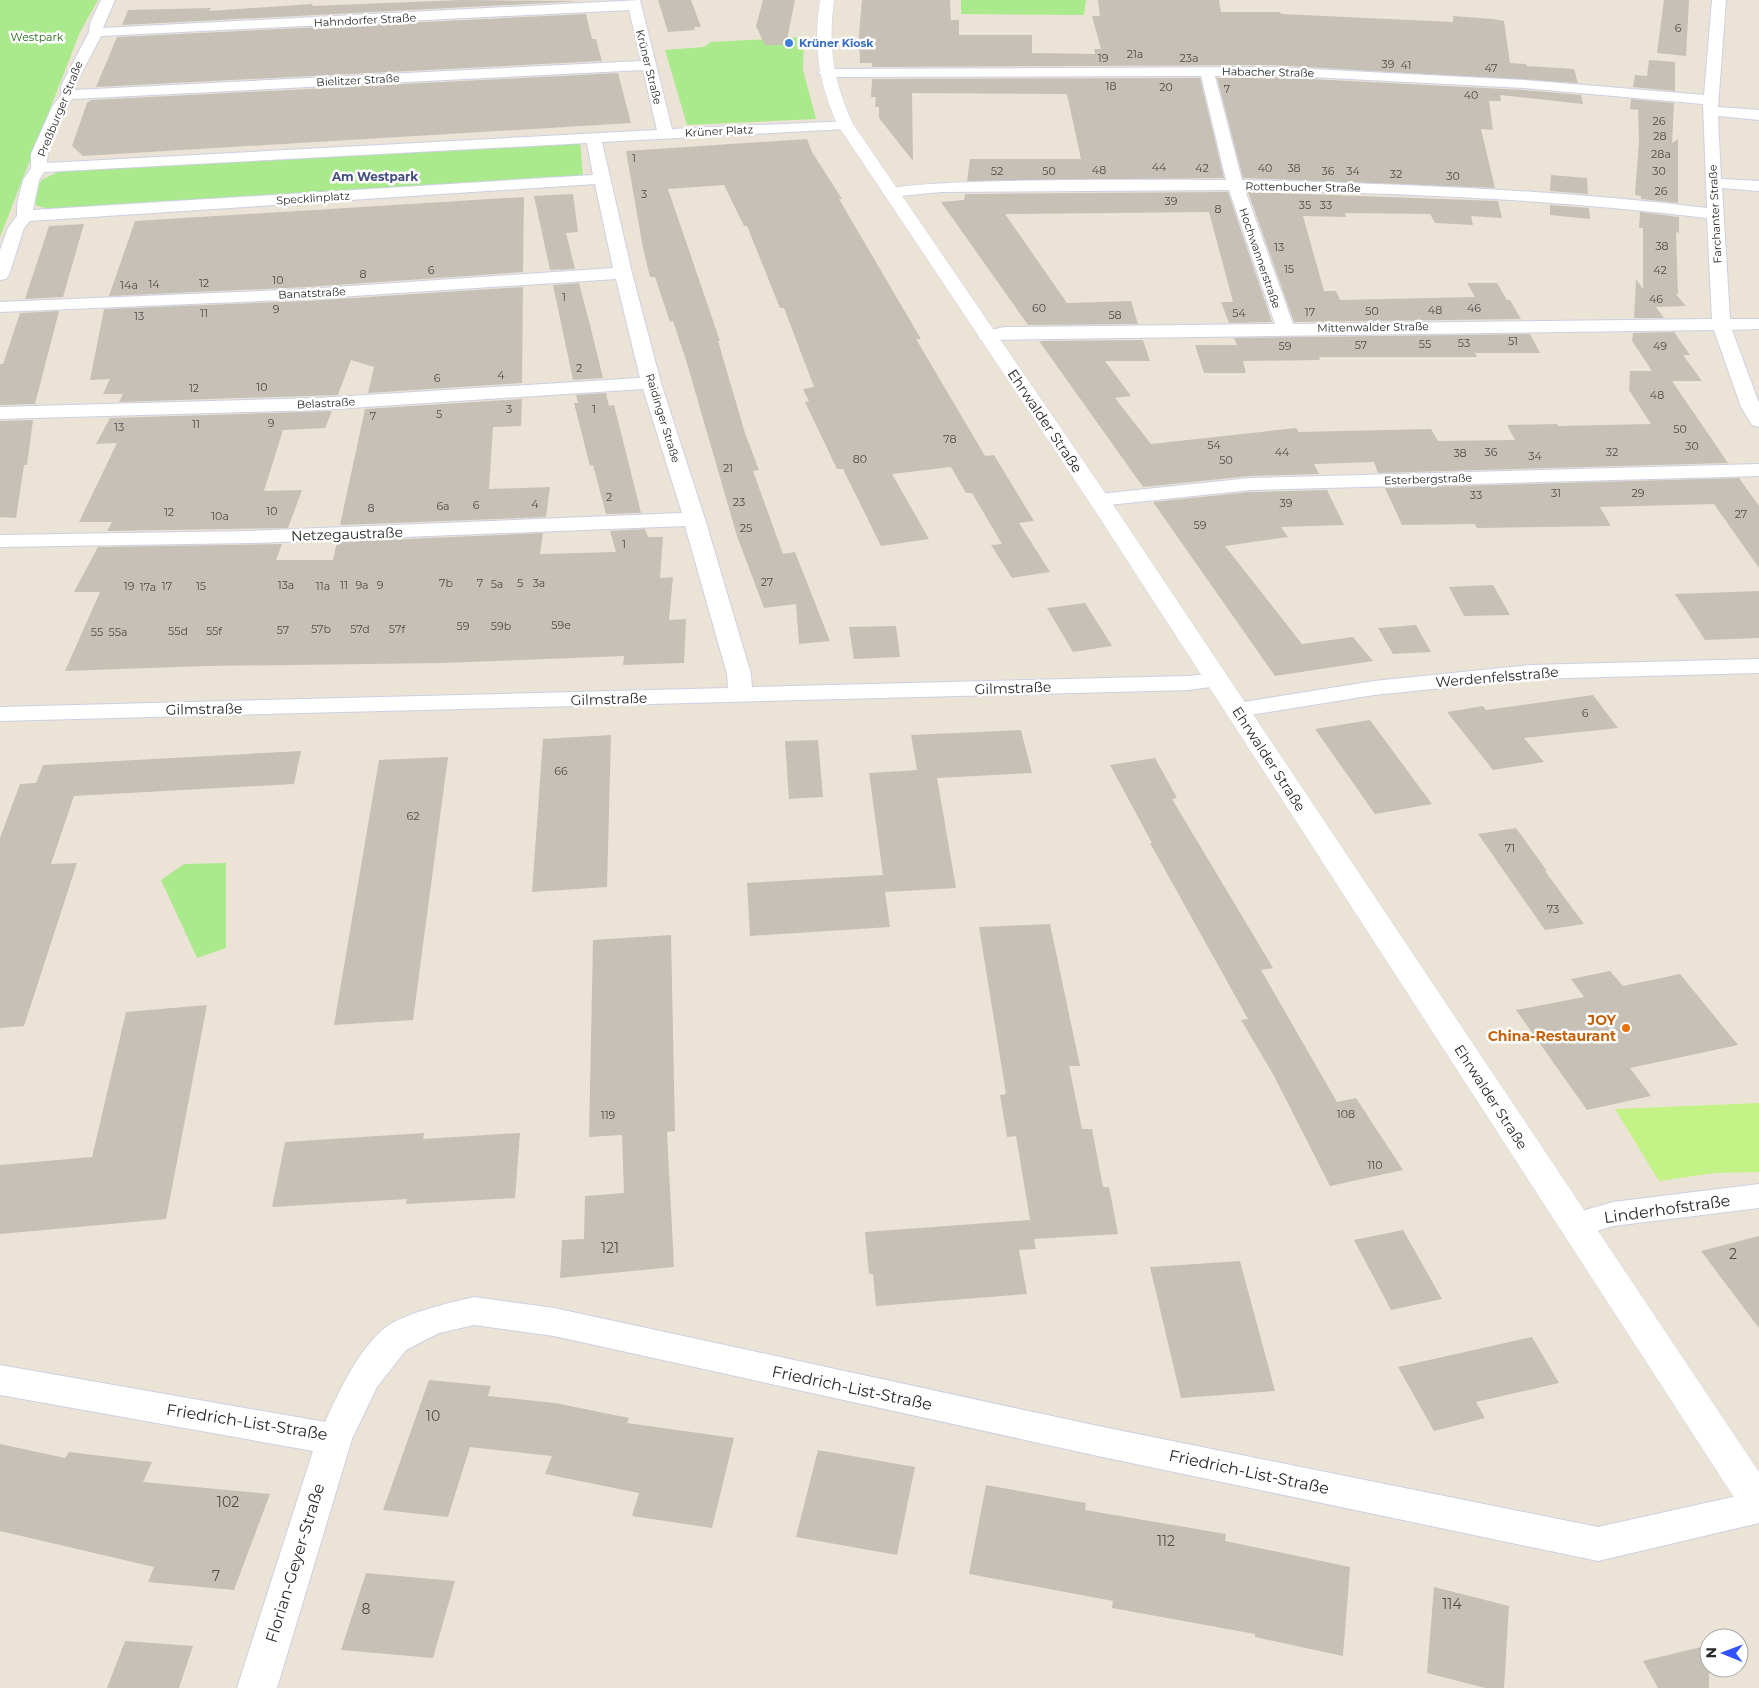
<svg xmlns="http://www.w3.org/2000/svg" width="1759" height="1688" viewBox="0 0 1759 1688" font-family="Montserrat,sans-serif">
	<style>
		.green { fill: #abe98d }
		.pitch { fill: #c3f287 }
		.building { fill: #c7c0b7 }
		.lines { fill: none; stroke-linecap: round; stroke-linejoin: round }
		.street-casing { stroke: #ccd0e3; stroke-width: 2 }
		.secondary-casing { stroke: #ccd0e3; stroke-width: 1 }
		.street { fill: #fff; fill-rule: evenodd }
		.secondary { fill: #fff; fill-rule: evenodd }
		.shop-dot { fill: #3f7fe0; stroke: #fff; stroke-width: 2 }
		.food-dot { fill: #e8710a; stroke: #fff; stroke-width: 2 }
		.labels { text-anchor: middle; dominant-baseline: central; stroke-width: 5; stroke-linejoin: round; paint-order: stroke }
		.far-street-label { font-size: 11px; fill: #272727; stroke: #fff }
		.number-label { font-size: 11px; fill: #4f4d4b }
		.far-park-label { font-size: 11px; fill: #236a12; stroke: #fff }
		.far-shop-label { font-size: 11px; font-weight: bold; fill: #366cbe; stroke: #fff; text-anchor: start }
		.far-neighbourhood-label { font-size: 12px; font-weight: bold; fill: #444d7c; stroke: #fff }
		.street-label { font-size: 14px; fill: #272727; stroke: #fff }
		.food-label { font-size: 14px; font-weight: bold; fill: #c56008; stroke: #fff; text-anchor: end }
		.near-number-label { font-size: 14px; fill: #4f4d4b }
		.near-street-label { font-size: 16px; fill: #272727; stroke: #fff }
	</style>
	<rect width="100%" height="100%" fill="#ece3d7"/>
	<path class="green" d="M0 0H98L80 32 0 237Z
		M961 0H1086L1084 15 961 14Z
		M804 37 803 70 816 119 687 125 665 50 704 47 711 42Z
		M580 141 583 177 51 209 37 206 34 201 41 180 60 171Z
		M226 863V948L197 958 161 880 184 864Z"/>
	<path class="pitch" d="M1759 1103V1172L1714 1173 1659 1181 1615 1109Z"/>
	<path class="building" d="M461 0 583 1 122 25 128 10 211 8 209 11 313 4 312 6Z
		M658 0H691L701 27H694L695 30 668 32Z
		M763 0H795L786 45H765L756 26Z
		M862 0H950L951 20H959V35H1032V53L1095 54 1094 49H1101L1092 16H1100L1098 0H1219L1221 12H1280L1281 14 1453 22V16L1493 19 1504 21 1510 63 1526 64 1527 66 1574 69 1578 83 1272 65 872 67V63H860L859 34Z
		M1664 0H1689L1686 56 1657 53Z
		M586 14 592 39H596L602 61 96 87 117 37Z
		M1649 60 1675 62V91L1633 87 1635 75 1647 76Z
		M618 73 631 123 83 156 72 146 87 103 91 100Z
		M1272 77 1524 90 1581 95 1583 104 1500 95 1501 101H1489L1493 130 1481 129 1495 188 1243 178 1217 78Z
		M1200 78 1224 178 967 181 970 159H1081L1067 94 912 93 913 161 879 118V107H875L876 97H871L872 79Z
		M1631 99 1674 103 1672 143 1678 139V203L1641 199V196L1635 195 1639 140 1638 110 1630 109Z
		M807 139 812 152 842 199H839L921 339H916L985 456 994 455 1034 521 1019 523 1050 572 1012 578 991 545 1002 544 972 493H966L951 467 892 474 929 539 881 546 843 469H837L805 402 809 401 803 389 814 387 784 308H780L747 226H744L724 185 668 189 720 341H718L745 433 759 470 753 471 783 554 795 552 830 641 799 644 796 604 764 608 737 536 686 360 673 321 670 322 655 277H650L643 248 626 151Z
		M1551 175 1587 178 1588 194 1550 191Z
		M1228 192 1272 322 1229 323 1221 302H1233L1209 212 1005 214 1067 303 1131 301 1138 324 1028 325 941 202 964 200 965 194Z
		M1248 192 1498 201 1502 218 1471 216 1473 225 1435 223 1430 214 1345 213 1346 217 1303 216 1324 291H1336L1340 300 1475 297 1467 283H1497L1507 300H1510L1521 319 1294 322Z
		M573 194 578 232 566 233 575 269 550 270 534 196Z
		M524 197 523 272 307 287 109 296 135 221Z
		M1550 205 1589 208 1590 219 1550 215Z
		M1640 212 1679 217V233L1676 232 1678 294H1676L1686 306 1656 307 1664 318H1634L1636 279 1643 289V228H1639Z
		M84 224 63 297 25 299 49 226Z
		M579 283 589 321 603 378 573 380 553 285Z
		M523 287 522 383 368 393 374 367 351 360 338 395 119 402 123 394H103L110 379 90 380 104 309 307 301Z
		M59 311 35 404 0 405V364H3L20 313Z
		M1674 332 1690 355H1683L1702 381H1672L1728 463 1378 473 1374 462 1314 464 1319 474 1250 476 1143 487 1039 341 1143 340 1150 361H1105L1131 396 1115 398 1151 444 1296 428 1299 432 1431 429 1438 441 1515 440 1507 425 1557 424 1558 426 1651 424 1629 390 1630 371H1652L1632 341 1633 333Z
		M1530 334 1540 353H1475L1477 357H1319L1320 360 1243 361 1246 373H1204L1195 345H1237L1234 338Z
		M606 393 609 406 614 405 641 513 606 514 593 465 590 466 574 403H578L576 395Z
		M522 399 521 426 493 427 489 489 550 487 546 517 340 525 365 409Z
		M332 411 325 428 283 430 264 491 302 490 288 528 107 531 112 522H79L117 443 96 444 110 418Z
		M33 420 27 465H24L16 518 0 517V421Z
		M1739 478 1759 506V568L1714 504 1600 507 1611 526 1477 528 1475 524 1402 525 1385 488Z
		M1327 490 1344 525 1281 527 1288 537 1225 546 1302 644 1353 637 1373 661 1275 676 1153 502 1250 492Z
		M645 529 648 537H663L660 578 673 577 669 620 686 619 684 663 623 665 624 656 442 663 206 666 65 671 100 592H74L98 547 282 544 276 560H333L337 542 543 533 540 554 616 552 610 531Z
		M1493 585 1510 615 1464 616 1449 587Z
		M1759 591V638L1705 640 1675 594Z
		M1085 603 1112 646 1073 652 1047 608Z
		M1416 625 1431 652 1393 654 1378 628Z
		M896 626 900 657 854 659 849 627Z
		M1593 695 1618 728 1524 738 1544 762 1493 770 1447 712 1483 706 1486 710Z
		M1370 720 1432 804 1375 814 1315 729Z
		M1021 730 1032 773 937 778 956 888 885 892 890 927 750 936 747 883 883 875 869 773 917 770 911 735Z
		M611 735 607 887 532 892 543 739Z
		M818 740 823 797 789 799 785 741Z
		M301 751 294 784 74 796 51 864 77 863 24 1026 0 1028V838L20 784 36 783 43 765Z
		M448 757 413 1020 334 1025 379 760Z
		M1155 758 1177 798 1172 799 1273 968 1261 970 1337 1102 1356 1098 1403 1170 1330 1186 1274 1076 1241 1020 1248 1019 1150 843H1152L1110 765Z
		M1516 828 1547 871H1545L1584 924 1545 930 1478 834Z
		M1050 924 1080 1066H1069L1082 1129H1092L1103 1187H1109L1118 1234 1034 1239 1036 1249 1019 1250 1027 1294 876 1306 873 1274H869L865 1232 1030 1220 1016 1136 1007 1137 1000 1095 1006 1094 979 927Z
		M671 935 675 1131 667 1132 674 1267 560 1278 562 1240 584 1239 585 1196 624 1193 622 1135 589 1137 593 940Z
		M1610 971 1623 986 1680 974 1738 1045 1630 1068 1651 1096 1587 1110 1516 1010 1584 997 1571 979Z
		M207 1005 166 1219 0 1234V1165L92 1157 126 1012Z
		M424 1133 423 1139 520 1133 515 1198 406 1204 407 1199 272 1207 285 1142Z
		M1403 1230 1442 1299 1391 1310 1354 1240Z
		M1759 1236V1328L1701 1251Z
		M1240 1261 1275 1391 1181 1398 1150 1267Z
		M1532 1337 1559 1383 1476 1402 1485 1418 1434 1431 1398 1367Z
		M429 1380 491 1386 488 1396 555 1403 629 1418 627 1423 734 1438 712 1528 632 1516 639 1493 545 1474 552 1456 470 1447 448 1517 383 1510Z
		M0 1444 65 1458 69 1452 152 1462 143 1482 270 1494 234 1590 148 1582 154 1567 0 1531Z
		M818 1450 915 1467 897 1555 796 1537Z
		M986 1485 1086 1503 1085 1510 1226 1534 1225 1541 1350 1567 1343 1656 1255 1637V1634L1112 1608 1113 1601 969 1574Z
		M366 1573 455 1581 433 1658 341 1650Z
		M1434 1587 1509 1606 1504 1688H1485L1427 1673Z
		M125 1641 193 1646 179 1688H107Z
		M1709 1645V1688H1658L1643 1661Z"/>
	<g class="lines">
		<g class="street-casing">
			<path id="street" d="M101 0H115L103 28 640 0 672 129 850 121 853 124 845 129 602 142 632 273 661 383 705 519 751 674 752 687 1188 676 1217 673 1225 675 1229 680 1225 685 1188 690 0 721V707L728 688 727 674 685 526 251 543 0 547V535L251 531 682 513 643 389 319 410 0 419V407L319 398 640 378 616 279 307 299 0 312V302L307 289 613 268 595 184 30 221 24 228 9 275 6 279 0 280V250L8 228 17 216V204L23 180 31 168V154L52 107 61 95V86L89 32 90 23ZM629 10 641 61 75 90V86L101 36ZM643 70 657 130 47 163C47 143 61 115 72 99ZM587 143 593 175 33 210 39 180 44 172Z
				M1712 0H1726L1718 107 1759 110V120L1718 116 1721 179 1759 181V191L1722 188 1730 319H1759V329L1732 330 1759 403V427L1752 425 1741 407 1714 330 980 340 978 336 980 332 1005 327 1275 324 1229 190 941 192 890 197 882 192C892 177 1187 180 1226 180L1201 76 825 77 818 73 825 69 1272 67 1524 80 1704 95ZM1272 75 1524 88 1703 104 1707 208C1552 189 1398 184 1242 180L1215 76ZM1245 190C1400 193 1553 199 1707 218L1712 319 1293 324Z
				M1759 464V476L1250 490 1099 506 1092 504 1089 500 1092 496 1099 494 1250 478Z
				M1759 659V673L1530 679 1374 695 1237 717 1228 715 1225 710 1228 705 1237 703 1374 681 1530 665Z
				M1759 1184V1208L1613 1226 1575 1238 1564 1234 1559 1225 1564 1216 1613 1202Z
				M474 1297 554 1308 1098 1426 1598 1527 1759 1491V1523L1598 1561 1098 1456 554 1336 474 1325 439 1333 406 1350 377 1387 352 1439 277 1688H237L313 1451 0 1395V1365L325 1422C340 1390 355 1356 381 1331 399 1314 449 1303 474 1297Z"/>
		</g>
		<g class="secondary-casing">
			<path id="secondary" d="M820 0H834C828 48 833 80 853 124L1110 500 1759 1472V1521L1746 1516 1088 500 837 124C818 80 813 48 820 0Z"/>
		</g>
		<use href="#street" class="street"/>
		<use href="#secondary" class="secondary"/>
	</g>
	<circle class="shop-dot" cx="789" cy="43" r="5"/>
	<circle class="food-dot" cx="1626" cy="1028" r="5"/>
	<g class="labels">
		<g class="far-street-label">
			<text transform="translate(365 20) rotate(-3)">Hahndorfer Straße</text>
			<text transform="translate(649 67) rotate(76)">Krüner Straße</text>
			<text transform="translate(1268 72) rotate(1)">Habacher Straße</text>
			<text transform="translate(358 80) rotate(-3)">Bielitzer Straße</text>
			<text transform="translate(60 109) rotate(-68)">Preßburger Straße</text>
			<text transform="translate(719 131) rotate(-3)">Krüner Platz</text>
			<text transform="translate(1303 187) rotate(1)">Rottenbucher Straße</text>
			<text transform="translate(313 198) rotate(-4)">Specklinplatz</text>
			<text transform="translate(1715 214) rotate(-93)">Farchanter Straße</text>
			<text transform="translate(1260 258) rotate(71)">Hochwannerstraße</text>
			<text transform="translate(312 293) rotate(-3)">Banatstraße</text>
			<text transform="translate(1373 327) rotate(-1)">Mittenwalder Straße</text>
			<text transform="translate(326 403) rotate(-3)">Belastraße</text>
			<text transform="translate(663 418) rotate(73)">Raidinger Straße</text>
			<text transform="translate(1428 479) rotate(-2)">Esterbergstraße</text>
		</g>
		<g class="number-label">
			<text x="1678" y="28">6</text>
			<text x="1135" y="54">21a</text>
			<text x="1103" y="58">19</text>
			<text x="1189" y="58">23a</text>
			<text x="1388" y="64">39</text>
			<text x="1406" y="65">41</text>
			<text x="1491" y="68">47</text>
			<text x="1111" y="86">18</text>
			<text x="1166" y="87">20</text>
			<text x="1227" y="89">7</text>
			<text x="1471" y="95">40</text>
			<text x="1659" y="121">26</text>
			<text x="1660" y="136">28</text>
			<text x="1661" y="154">28a</text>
			<text x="634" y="158">1</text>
			<text x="1159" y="167">44</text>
			<text x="1202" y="168">42</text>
			<text x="1265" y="168">40</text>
			<text x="1294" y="168">38</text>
			<text x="1099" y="170">48</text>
			<text x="997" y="171">52</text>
			<text x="1049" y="171">50</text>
			<text x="1328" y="171">36</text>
			<text x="1353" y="171">34</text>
			<text x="1659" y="171">30</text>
			<text x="1396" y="174">32</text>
			<text x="1453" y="176">30</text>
			<text x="1661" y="191">26</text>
			<text x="644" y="194">3</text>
			<text x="1171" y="201">39</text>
			<text x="1305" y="205">35</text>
			<text x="1326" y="205">33</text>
			<text x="1218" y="209">8</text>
			<text x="1662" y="246">38</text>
			<text x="1279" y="247">13</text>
			<text x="1289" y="269">15</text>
			<text x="431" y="270">6</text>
			<text x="1660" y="270">42</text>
			<text x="363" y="274">8</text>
			<text x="278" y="280">10</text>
			<text x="204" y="283">12</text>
			<text x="154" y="284">14</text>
			<text x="129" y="285">14a</text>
			<text x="564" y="297">1</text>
			<text x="1656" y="299">46</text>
			<text x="1039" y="308">60</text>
			<text x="1474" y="308">46</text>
			<text x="276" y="309">9</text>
			<text x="1435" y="310">48</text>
			<text x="1372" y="311">50</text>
			<text x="1310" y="312">17</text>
			<text x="204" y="313">11</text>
			<text x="1239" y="313">54</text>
			<text x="1115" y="315">58</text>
			<text x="139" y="316">13</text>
			<text x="1513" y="341">51</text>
			<text x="1464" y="343">53</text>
			<text x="1425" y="344">55</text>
			<text x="1361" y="345">57</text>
			<text x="1285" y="346">59</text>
			<text x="1660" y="346">49</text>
			<text x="579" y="368">2</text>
			<text x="501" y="375">4</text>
			<text x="437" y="378">6</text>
			<text x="262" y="387">10</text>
			<text x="194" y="388">12</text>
			<text x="1657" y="395">48</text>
			<text x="509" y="409">3</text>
			<text x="594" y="409">1</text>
			<text x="439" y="414">5</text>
			<text x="373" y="416">7</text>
			<text x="271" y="423">9</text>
			<text x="196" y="424">11</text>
			<text x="119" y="427">13</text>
			<text x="1680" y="429">50</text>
			<text x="950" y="439">78</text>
			<text x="1214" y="445">54</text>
			<text x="1692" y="446">30</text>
			<text x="1282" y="452">44</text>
			<text x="1491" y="452">36</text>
			<text x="1612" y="452">32</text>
			<text x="1460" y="453">38</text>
			<text x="1535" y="456">34</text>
			<text x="860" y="459">80</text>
			<text x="1226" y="460">50</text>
			<text x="728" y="468">21</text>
			<text x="1556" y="493">31</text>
			<text x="1638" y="493">29</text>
			<text x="1476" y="495">33</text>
			<text x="609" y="497">2</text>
			<text x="739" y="502">23</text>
			<text x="1286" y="503">39</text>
			<text x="535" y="504">4</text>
			<text x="476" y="505">6</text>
			<text x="443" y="506">6a</text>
			<text x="371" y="508">8</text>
			<text x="272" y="511">10</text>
			<text x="169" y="512">12</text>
			<text x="1741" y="514">27</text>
			<text x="220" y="516">10a</text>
			<text x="1200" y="525">59</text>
			<text x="746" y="528">25</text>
			<text x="624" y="544">1</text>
			<text x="767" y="582">27</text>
			<text x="446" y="583">7b</text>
			<text x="480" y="583">7</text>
			<text x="520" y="583">5</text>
			<text x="539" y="583">3a</text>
			<text x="497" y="584">5a</text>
			<text x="286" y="585">13a</text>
			<text x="344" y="585">11</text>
			<text x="362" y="585">9a</text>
			<text x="380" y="585">9</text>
			<text x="129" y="586">19</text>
			<text x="167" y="586">17</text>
			<text x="201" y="586">15</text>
			<text x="323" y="586">11a</text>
			<text x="148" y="587">17a</text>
			<text x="561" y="625">59e</text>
			<text x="463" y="626">59</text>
			<text x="501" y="626">59b</text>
			<text x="321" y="629">57b</text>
			<text x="360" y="629">57d</text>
			<text x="397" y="629">57f</text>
			<text x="283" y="630">57</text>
			<text x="178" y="631">55d</text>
			<text x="214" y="631">55f</text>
			<text x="97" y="632">55</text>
			<text x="118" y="632">55a</text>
			<text x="1585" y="713">6</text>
			<text x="561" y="771">66</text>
			<text x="413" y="816">62</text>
			<text x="1510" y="848">71</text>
			<text x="1553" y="909">73</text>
			<text x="1346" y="1114">108</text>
			<text x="608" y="1115">119</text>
			<text x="1375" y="1165">110</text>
		</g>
		<g class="far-park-label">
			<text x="37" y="37">Westpark</text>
		</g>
		<g class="far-shop-label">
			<text x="799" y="43">Krüner Kiosk</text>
		</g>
		<g class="far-neighbourhood-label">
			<text x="375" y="176">Am Westpark</text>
		</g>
		<g class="street-label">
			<text transform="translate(1045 421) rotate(56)">Ehrwalder Straße</text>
			<text transform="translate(347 534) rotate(-2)">Netzegaustraße</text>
			<text transform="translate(1497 677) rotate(-5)">Werdenfelsstraße</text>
			<text transform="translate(1013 688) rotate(-2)">Gilmstraße</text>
			<text transform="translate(609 699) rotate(-2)">Gilmstraße</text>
			<text transform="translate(204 709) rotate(-1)">Gilmstraße</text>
			<text transform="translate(1269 759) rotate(57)">Ehrwalder Straße</text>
			<text transform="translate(1491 1097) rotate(57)">Ehrwalder Straße</text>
		</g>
		<g class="food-label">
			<text x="1616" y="1020">JOY<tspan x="1616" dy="16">China-Restaurant</tspan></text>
		</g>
		<g class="near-number-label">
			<text x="610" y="1248">121</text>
			<text x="1733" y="1254">2</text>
			<text x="433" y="1416">10</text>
			<text x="228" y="1502">102</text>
			<text x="1166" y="1541">112</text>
			<text x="216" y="1576">7</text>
			<text x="1452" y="1604">114</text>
			<text x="366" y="1609">8</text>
		</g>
		<g class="near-street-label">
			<text transform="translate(1667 1209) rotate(-8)">Linderhofstraße</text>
			<text transform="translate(852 1388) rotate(12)">Friedrich-List-Straße</text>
			<text transform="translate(247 1422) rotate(9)">Friedrich-List-Straße</text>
			<text transform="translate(1249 1472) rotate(12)">Friedrich-List-Straße</text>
			<text transform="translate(295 1563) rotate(-73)">Florian-Geyer-Straße</text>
		</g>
	</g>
	<g transform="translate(1724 1653) rotate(271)"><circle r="24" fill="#ffffff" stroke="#a9a9a9"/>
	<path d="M0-4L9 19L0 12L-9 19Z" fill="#3154ff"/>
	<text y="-8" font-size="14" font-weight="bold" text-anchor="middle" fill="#272727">N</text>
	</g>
</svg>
